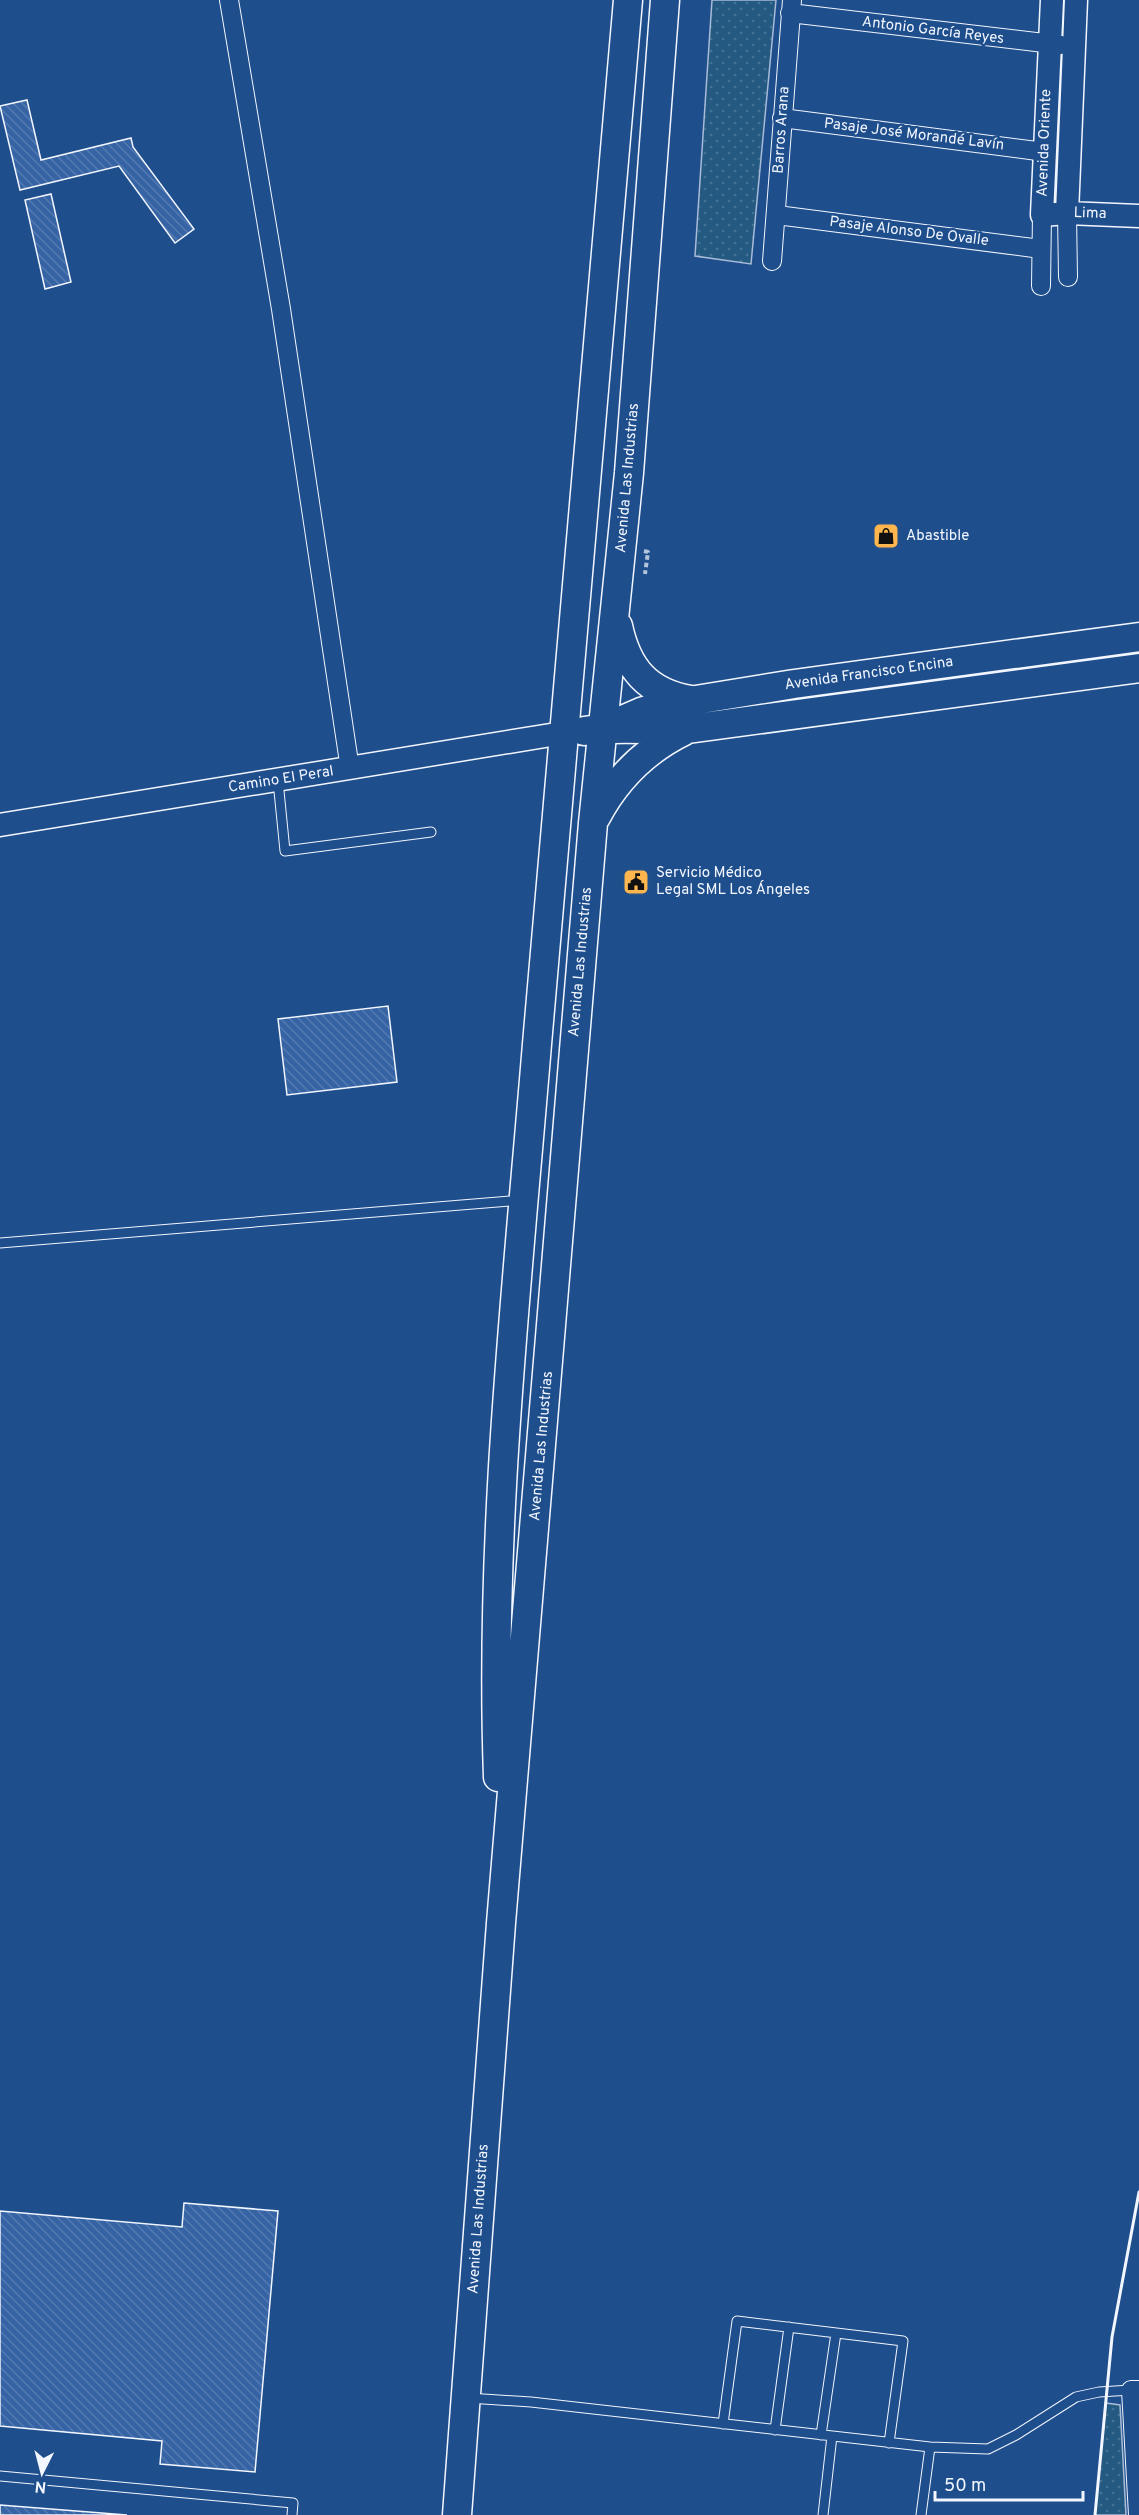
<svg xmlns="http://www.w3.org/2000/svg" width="1139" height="2515" viewBox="0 0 1139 2515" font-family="Overpass,sans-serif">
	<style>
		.park { fill: url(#park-dots); stroke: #a8bbd7; stroke-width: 1.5 }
		.building { fill: url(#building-back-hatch); stroke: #f2f6ff; stroke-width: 1.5 }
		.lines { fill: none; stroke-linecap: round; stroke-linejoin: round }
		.service-casing { stroke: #f2f6ff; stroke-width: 11 }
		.minor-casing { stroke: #f2f6ff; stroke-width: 20 }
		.tertiary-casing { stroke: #f2f6ff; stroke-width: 25 }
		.primary-casing { stroke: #f2f6ff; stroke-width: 31 }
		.path { stroke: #b3c4dc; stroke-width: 4; stroke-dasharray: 4.5 3; stroke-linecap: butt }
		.service { stroke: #1f4e8c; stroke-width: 9 }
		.minor { stroke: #1f4e8c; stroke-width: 18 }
		.tertiary { stroke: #1f4e8c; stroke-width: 22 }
		.primary { stroke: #1f4e8c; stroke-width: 28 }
		.wall { stroke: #f2f6ff; stroke-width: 3 }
		.labels { text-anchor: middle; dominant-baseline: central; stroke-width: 4.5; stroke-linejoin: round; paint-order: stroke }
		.street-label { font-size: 15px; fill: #f2f6ff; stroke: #1f4e8c }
		.poi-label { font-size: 15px; fill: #f2f6ff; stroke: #1f4e8c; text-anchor: start }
	</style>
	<defs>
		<pattern id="park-dots" width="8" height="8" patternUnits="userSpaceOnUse" patternTransform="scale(1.5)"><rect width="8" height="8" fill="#245a82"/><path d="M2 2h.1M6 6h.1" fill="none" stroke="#447295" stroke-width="1.8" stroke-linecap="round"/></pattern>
		<pattern id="building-back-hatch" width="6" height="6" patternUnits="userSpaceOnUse" patternTransform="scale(1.5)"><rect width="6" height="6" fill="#3563a3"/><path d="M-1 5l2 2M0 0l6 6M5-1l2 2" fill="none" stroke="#537ab1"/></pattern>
	</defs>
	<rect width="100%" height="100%" fill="#1f4e8c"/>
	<path class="park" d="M712 0H776L751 264 695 256Z
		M1106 2403 1120 2405 1126 2515H1095Z"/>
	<path class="building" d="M27 100 41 160 131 138 133 147 194 229 175 243 119 166 20 190 0 106Z
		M51 194 71 282 45 289 25 200Z
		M388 1006 397 1082 287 1095 278 1019Z
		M184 2203 278 2211 255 2472 160 2464 162 2441 0 2426V2211L182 2227Z
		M0 2505 127 2515H0Z"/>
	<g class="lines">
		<g class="service-casing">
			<path id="service" d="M278 781 285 851 431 832
				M0 1243 522 1200
				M468 2398 531 2402 930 2447 988 2449 1016 2435 1076 2397 1099 2392 1131 2390
				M723 2424 737 2321 903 2341 889 2443
				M775 2430 789 2327
				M821 2435 836 2333
				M0 2476 293 2503 292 2515
				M823 2515 832 2436
				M921 2515 930 2447"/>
		</g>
		<g class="minor-casing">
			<path id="minor" d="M229 0 281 309 350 769
				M790 13 1061 45
				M782 118 1045 152
				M1067 213 1068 277
				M777 215 1041 249
				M772 261 792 0
				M1041 286 1042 215
				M1138 2515 1131 2390H1139"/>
		</g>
		<g class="tertiary-casing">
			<path id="tertiary" d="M1052 0 1042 215 1067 213 1139 216
				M1067 213 1076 0
				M0 825 563 733"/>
		</g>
		<g class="primary-casing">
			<path id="primary" d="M618 626C627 668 647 693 691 700
				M611 725 641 712 665 705 794 684 1139 637
				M584 731C619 726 654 731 688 729L1139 668
				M596 817C616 779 645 750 684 731
				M498 1777C489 1532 517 1288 537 1044 566 696 596 348 628 0
				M457 2515 501 1923 593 823 629 473 665 0"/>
		</g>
		<path class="path" d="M644 551 648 552 645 574"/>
		<use href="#service" class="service"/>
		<use href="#minor" class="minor"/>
		<use href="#tertiary" class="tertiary"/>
		<use href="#primary" class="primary"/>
		<path class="wall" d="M1095 2515 1112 2337 1139 2192"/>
	</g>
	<defs>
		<g id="shop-square" transform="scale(1.35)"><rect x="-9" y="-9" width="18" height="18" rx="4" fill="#ffb74d" stroke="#1f4e8c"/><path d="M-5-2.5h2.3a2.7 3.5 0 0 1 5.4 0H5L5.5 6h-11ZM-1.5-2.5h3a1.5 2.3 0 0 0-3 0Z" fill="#111"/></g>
		<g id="civic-square" transform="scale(1.35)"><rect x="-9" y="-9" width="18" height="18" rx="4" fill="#ffb74d" stroke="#1f4e8c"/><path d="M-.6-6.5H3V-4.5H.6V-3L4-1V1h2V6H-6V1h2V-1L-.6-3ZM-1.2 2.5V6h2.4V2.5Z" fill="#111"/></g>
	</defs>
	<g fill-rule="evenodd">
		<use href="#shop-square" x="886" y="536"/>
		<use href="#civic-square" x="636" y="882"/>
	</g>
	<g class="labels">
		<g class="street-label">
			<text transform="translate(933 31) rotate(7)">Antonio García Reyes</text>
			<text transform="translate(782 130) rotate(-86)">Barros Arana</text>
			<text transform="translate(914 135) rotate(7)">Pasaje José Morandé Lavín</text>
			<text transform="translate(1045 143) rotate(-88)">Avenida Oriente</text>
			<text transform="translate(1090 214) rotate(2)">Lima</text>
			<text transform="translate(909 232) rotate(7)">Pasaje Alonso De Ovalle</text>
			<text transform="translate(628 478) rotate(-85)">Avenida Las Industrias</text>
			<text transform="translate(869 674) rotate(-8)">Avenida Francisco Encina</text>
			<text transform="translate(281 780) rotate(-9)">Camino El Peral</text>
			<text transform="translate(581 962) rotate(-85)">Avenida Las Industrias</text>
			<text transform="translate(542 1446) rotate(-85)">Avenida Las Industrias</text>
			<text transform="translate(479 2219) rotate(-86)">Avenida Las Industrias</text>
		</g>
		<g class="poi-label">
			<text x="906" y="536">Abastible</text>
			<text x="656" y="873">Servicio Médico<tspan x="656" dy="17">Legal SML Los Ángeles</tspan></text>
		</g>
	</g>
	<g transform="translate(42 2473) rotate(186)" stroke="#1f4e8c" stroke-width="4.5" paint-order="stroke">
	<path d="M0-4.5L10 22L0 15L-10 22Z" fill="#f2f6ff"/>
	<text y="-9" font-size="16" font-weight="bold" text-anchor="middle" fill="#f2f6ff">N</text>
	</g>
	<path d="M935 2491v9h148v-9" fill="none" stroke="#f2f6ff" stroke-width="3"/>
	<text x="944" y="2491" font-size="18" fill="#f2f6ff" stroke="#1f4e8c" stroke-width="4.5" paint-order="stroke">50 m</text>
</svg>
